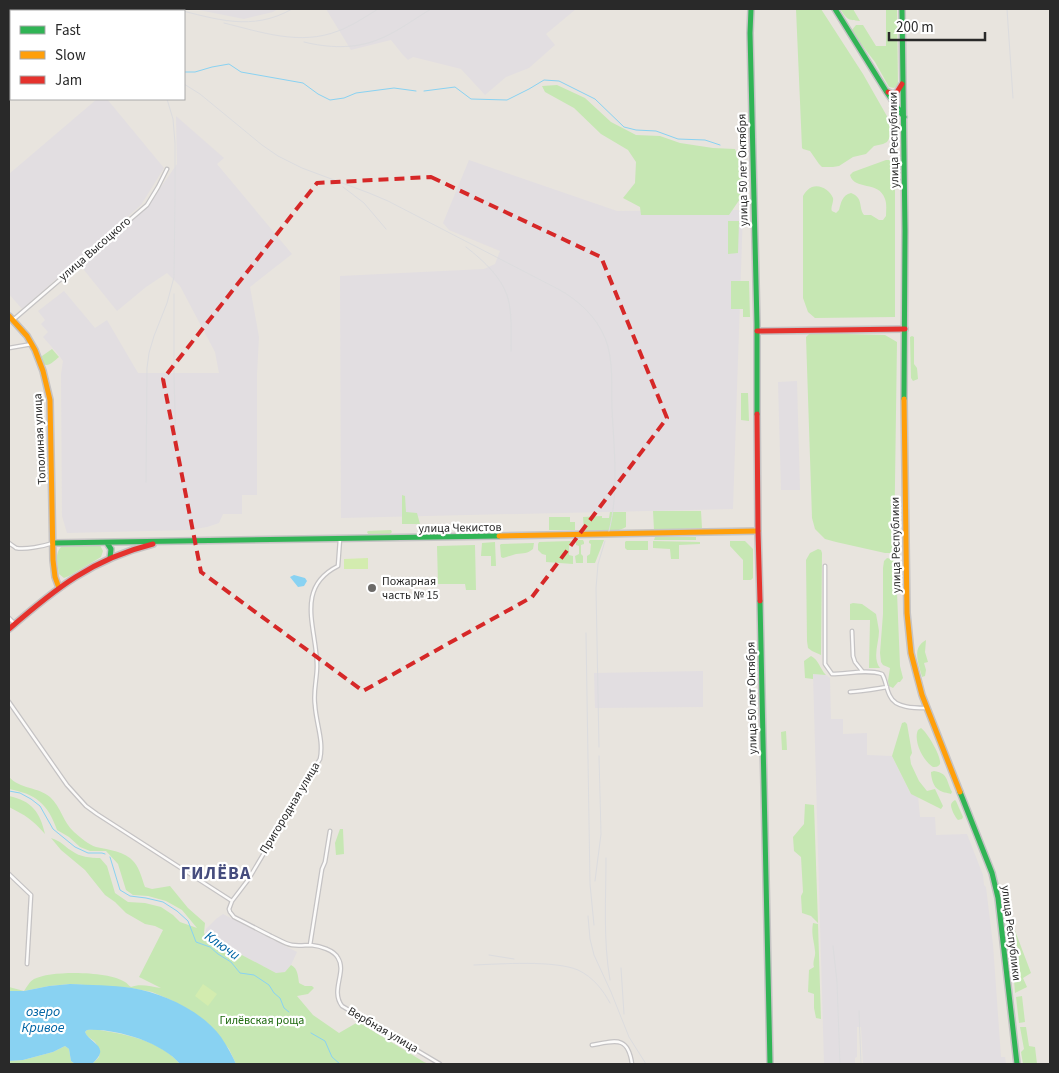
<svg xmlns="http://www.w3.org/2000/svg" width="1059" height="1073" viewBox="0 0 1059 1073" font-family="'Source Sans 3',sans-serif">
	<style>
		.industrial { fill: #e2dee1 }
		.green { fill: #c6e7b3 }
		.pitch { fill: #d3ecaf }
		.water { fill: #89d2f2 }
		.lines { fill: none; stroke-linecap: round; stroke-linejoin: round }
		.stream { stroke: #89d2f2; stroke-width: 1 }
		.street-casing { stroke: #c5c3c4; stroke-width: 5 }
		.fast-casing { stroke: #c5c3c4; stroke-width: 8 }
		.slow-casing { stroke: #c5c3c4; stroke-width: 8 }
		.jam-casing { stroke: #c5c3c4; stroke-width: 8 }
		.street { stroke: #fcfbfa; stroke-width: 2.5 }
		.fast { stroke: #30b455; stroke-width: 5 }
		.slow { stroke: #ff9f0a; stroke-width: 5 }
		.jam { stroke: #e5322d; stroke-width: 5 }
		.rail { stroke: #dcdcde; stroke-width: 1 }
		.marked { fill: none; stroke: #d62828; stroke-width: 4; stroke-dasharray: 10 6; stroke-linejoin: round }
		.poi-dot { fill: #6c6a68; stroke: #fff; stroke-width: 2 }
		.labels { text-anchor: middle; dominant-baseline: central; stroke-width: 4.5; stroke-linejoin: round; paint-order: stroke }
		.street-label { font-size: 12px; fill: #292929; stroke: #fff }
		.poi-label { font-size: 12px; fill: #292929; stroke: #fff; text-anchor: start }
		.park-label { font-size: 12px; fill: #216c12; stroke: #fff }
		.water-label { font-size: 14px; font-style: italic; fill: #0065a5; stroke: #fff }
		.district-label { font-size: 18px; font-weight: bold; letter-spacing: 1px; fill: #454c7d; stroke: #fff }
	</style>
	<rect width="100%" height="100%" fill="#e8e4de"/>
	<path class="industrial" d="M194 9H278L273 12 244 19Z
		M326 9H576L546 34 555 45 529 68 506 77 485 95 461 69 413 57 408 60 403 55 391 40 351 50Z
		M97 99H107L164 168 141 205 22 309 9 294V174Z
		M176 116 224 158 217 164 292 254 250 287 259 337 257 374V495H242V514H223L219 523 207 527 189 530 67 533 62 516 61 374 63 361 58 354 43 337 48 332 41 324 45 320 38 311 64 291 95 328 107 320 138 373H219L215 352 180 286 167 273 146 287 117 311 80 265 147 207 177 164Z
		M469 160 617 211 743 210 733 509 341 518 340 276 484 269 495 264 500 251 449 230 443 223Z
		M797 381 800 490H781L778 382Z
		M703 671V707L595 708 594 673Z
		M813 674 826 675 830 678 831 719H843V734L867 733V755L892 756 911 794 918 796 920 817H935L936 835 967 834 983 875 984 885 986 887 993 945 1001 1057H1005L1006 1064H863L861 1027H857V1057L855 1058V1064H824Z
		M223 914 297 952 291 965 285 972 276 973 204 935 206 932V929L216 919Z"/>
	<path class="green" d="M796 9H821L863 74 888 118 891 130 890 137 887 142 883 144 874 146 866 154 853 157 839 166 833 167H822L819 164 810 151 803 149 802 148Z
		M840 9H853L860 21C847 20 847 19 840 9Z
		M886 9H897L898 85 894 88 889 87 875 62 861 44 852 30 856 25H863L876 46H886Z
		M557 85 585 98 611 122 636 135 660 136 680 143 713 148 735 149 743 171 744 193 729 215H641L640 207 623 198 635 183 636 162 628 150 601 134 574 108 545 92 542 86Z
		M886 160H895V317L815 318 808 312 803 298V196C806 191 808 189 812 187 820 184 830 190 833 198 834 202 830 208 832 211 833 212 835 212 836 213L839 210C841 203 842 195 851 193 864 198 858 207 864 215H871L879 220H883L886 216C886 211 887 204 885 199 879 180 854 191 850 175L853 172Z
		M728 221H739L738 253 728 254Z
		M731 281H749L750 317H743V309H731Z
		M810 333 885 335 897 342 894 553H885L836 542 825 539 815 529 812 518 806 337Z
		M912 336 914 337V364L917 368 918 379 913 381 911 378 910 337Z
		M52 349 59 357C52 363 43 372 42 356Z
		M741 393H748L749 421 741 420Z
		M402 495 405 496 406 512 417 513 420 524H402Z
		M653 511H701L702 528 654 530Z
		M610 512H626V527C615 534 597 531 584 531L583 517 602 516V518H609Z
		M549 517H570V522H575V530H549Z
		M391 530 392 532 390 534H368L367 532 368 531Z
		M655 537H696V540H654Z
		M578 540H583L584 542V544L581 545V554L583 556V563H576L575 556 579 554V546L576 545V542Z
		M590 540H604L595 563H587V556L590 554 591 544 589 543V541Z
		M570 541 571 542 572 544 569 546V555L573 556V564L546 562V555L542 554 538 550V544L539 542Z
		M626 541H648V550H627L625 548V542Z
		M653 541 700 542V544L679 545V559H671L670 549 653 548Z
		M730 541H745L753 549V578L751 580H743V560L730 546Z
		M495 542 496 566H491V556H481L482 543Z
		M533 543H534L533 549C527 554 524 553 516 554 512 555 507 557 503 558L501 557 500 545 501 544Z
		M100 545 103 551 101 557 69 576 64 578 59 574C58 565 54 554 61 547Z
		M475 545 476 590H466L465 584H438L437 546Z
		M818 549 821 550 822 553 821 655 812 651 808 648 807 641 806 560 810 553Z
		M887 558C894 559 895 561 896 568L900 666 903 678 900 682H898L893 688 889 686 888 681 890 668 883 665 881 662 880 653 883 614V568L884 561Z
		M853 603 862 604 876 614C877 619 878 625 879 631 879 643 872 658 880 668H869L870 620H850V604Z
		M926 640 925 652 928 662 924 663 926 670 925 676 922 677C919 664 911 648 926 640Z
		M811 656C819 660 820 669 826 675L813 674V679L805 678 804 661Z
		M905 722 907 724 912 753 910 757 911 764 919 781 927 791 935 789 943 806 941 809 911 794 892 756 902 723Z
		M921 728C927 732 942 757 940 764 938 767 936 767 933 767 923 761 913 741 918 730Z
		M786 731 787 750H782L781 732Z
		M934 771C948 773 946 780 952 792L951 794C948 793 941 792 939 790 933 787 931 777 931 772Z
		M9 777C20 789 38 787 50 797 61 807 63 822 74 832 80 837 89 845 96 847 109 850 125 851 134 862 140 869 142 879 145 887L152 889 170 886 188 908 205 923 204 933 206 936 276 973 285 972 291 965C298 968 298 977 299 983L305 986H312L314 988 308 994 297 996 313 1015 339 1033 358 1022 424 1062 429 1064H236L229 1049 208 1024 191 1011 171 1000 152 992 131 988 70 984 49 986 24 991H9V987L24 991C27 987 29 982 34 979 51 970 109 971 125 982 127 983 129 986 131 987 141 983 151 987 161 988L139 977 163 930 155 926 145 924 126 913 115 902 105 895 85 870 61 850 51 838C63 842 62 845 72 851 80 857 90 858 100 858L107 866 115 893 128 902 145 903 161 907 173 915 180 922 197 928 182 910 166 901 148 896 133 895 126 890 118 864 106 851H90L80 847 69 837 57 830C48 804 36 794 9 789Z
		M9 796C32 801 40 812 45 834 33 820 25 815 9 807Z
		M955 800 956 801 963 817 962 819 958 820C955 817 951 809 951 805 951 803 953 801 955 800Z
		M805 804 814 805 818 923 811 916 802 913 801 896 803 892 801 857 794 851 793 837 804 824Z
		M340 829H343L344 854 336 855 335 843Z
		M813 923 818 924 821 1019 816 1018 814 1008V994L808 992 809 970 814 967C812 961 816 957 815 951 814 940 811 935 813 923Z
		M1010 928H1014L1031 973 1023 978 1027 987 1015 993Z
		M1022 996 1025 1022 1019 1023 1016 997Z
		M1020 1027H1026L1029 1046 1035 1047 1037 1064H1023L1021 1052 1024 1049Z
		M94 1029C123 1034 159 1039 180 1064H92L99 1057 100 1050C98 1047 96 1043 94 1041 90 1038 87 1037 85 1032L87 1030Z
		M65 1046 69 1049 71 1061 75 1064H9V1061L23 1060 53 1052Z"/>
	<path class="pitch" d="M368 558V569H344V559Z
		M203 984 217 994 208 1006 195 996Z"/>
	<path class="water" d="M294 575 305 578 307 581 304 586 298 587 290 577Z
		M70 984C90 985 112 985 132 988 163 993 202 1011 221 1037 227 1046 232 1055 236 1064H180C162 1042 114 1028 87 1030L85 1032C90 1044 112 1046 92 1064H75L71 1061 69 1049 65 1046 53 1052 23 1060 9 1061V991H24L49 986Z"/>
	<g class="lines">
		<path class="stream" d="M9 28H11
			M184 72H195L212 67 229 64 241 72 303 83 318 94 330 100 344 98 356 93 394 88 416 91
			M424 91 455 87 471 99 507 100 529 89 544 80 559 81 595 99 624 127 636 130 656 131 678 139 705 140 720 145
			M9 791 20 793 31 799 40 806 53 829 75 847 88 853H102L105 854
			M110 857 120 890 130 896 146 898 163 902 177 911 188 921 196 942 210 947 218 954 231 962 240 973 254 975 269 985 274 993 280 998 284 1008 289 1012
			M311 1033 325 1041 332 1057 340 1064"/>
		<g class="street-casing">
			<path id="street" d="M13 320 147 205 158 187 167 169
				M9 348 32 344
				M340 539 338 566C294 588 317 629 317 666 317 679 313 692 315 705 316 723 324 741 320 759L248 880 232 901 229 909 230 912 234 917C246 923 259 930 271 936 278 939 285 944 292 945 299 946 305 945 311 945 320 946 334 950 338 958 347 972 330 990 342 1006L440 1064
				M9 543C10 544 15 547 16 548 25 550 44 546 53 543
				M825 566V664L832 674C847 674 867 669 882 674 886 680 886 689 890 696 895 708 915 708 926 708
				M9 618 15 624
				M852 631 853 656 855 662 863 672
				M850 692C863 691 874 689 887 687
				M9 702 67 785 86 806 97 814 232 901
				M9 874 31 895 27 964
				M310 945 322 869 325 862 330 831
				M592 1045C615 1041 628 1035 632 1064"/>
		</g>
		<g class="fast-casing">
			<path id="fast" d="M751 9 750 33 757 324V414
				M835 9 886 91 904 117
				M902 9 905 231 904 399
				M53 543 499 536
				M107 543 111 549 110 558
				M760 601 770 1064
				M960 792 992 873 998 898 1017 1064"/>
		</g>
		<g class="slow-casing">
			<path id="slow" d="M9 316 27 336 35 350 43 371 50 400 53 560 55 577 59 588
				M904 399 907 613 911 653 922 695 960 792
				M499 536 758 531"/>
		</g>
		<g class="jam-casing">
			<path id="jam" d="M888 92 893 94 897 92 902 84
				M757 331 905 329
				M757 414 758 531 760 601
				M9 629C55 589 92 559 153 544"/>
		</g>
		<use href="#street" class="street"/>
		<use href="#fast" class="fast"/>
		<use href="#slow" class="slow"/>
		<use href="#jam" class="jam"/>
		<path class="rail" d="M175 9C216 19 252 32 292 9
			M1007 9 1013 98
			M224 23C261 32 300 46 338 31 352 26 365 17 378 9
			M304 42C328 48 354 49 377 40 396 33 414 19 431 9
			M184 84 200 94 262 145 278 156 302 168 369 193 388 201 558 289C578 300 596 316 605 338 614 360 611 386 612 409 614 449 619 492 609 531
			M343 187 364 203 386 229
			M466 247C484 261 505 280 509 303 512 317 511 336 511 351
			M174 294V377L176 447
			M146 482 147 368 149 353 154 336 167 303 174 277 175 197V143L173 119 167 99
			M586 633 590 884 594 925
			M599 747 596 588 598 564 605 541
			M606 858C606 898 603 940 610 980
			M595 881 601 834 599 756
			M588 916 590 939 594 955 611 992 629 1037 646 1064
			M833 946 837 982 840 1064
			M489 955 514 959
			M474 965C501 964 554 960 578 970 593 977 603 990 610 1003
			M621 968 624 1014
			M859 1011 861 1064"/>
	</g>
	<path class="marked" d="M431 177 601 257 667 418 532 597 363 691 201 572 163 379 317 183Z"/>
	<circle class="poi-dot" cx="372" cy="588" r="5"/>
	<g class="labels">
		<g class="street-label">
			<text transform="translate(894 140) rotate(-91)">улица Республики</text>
			<text transform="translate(743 170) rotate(-91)">улица 50 лет Октября</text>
			<text transform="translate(95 249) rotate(-41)">улица Высоцкого</text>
			<text transform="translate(40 439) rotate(-93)">Тополиная улица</text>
			<text transform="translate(460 528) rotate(-1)">улица Чекистов</text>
			<text transform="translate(896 545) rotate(-91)">улица Республики</text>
			<text transform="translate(752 698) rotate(-91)">улица 50 лет Октября</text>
			<text transform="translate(290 808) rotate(-59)">Пригородная улица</text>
			<text transform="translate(1011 933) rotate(83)">улица Республики</text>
			<text transform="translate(383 1030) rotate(30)">Вербная улица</text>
		</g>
		<g class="poi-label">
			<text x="382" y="581">Пожарная<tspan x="382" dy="14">часть № 15</tspan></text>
		</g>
		<g class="park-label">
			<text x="262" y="1020">Гилёвская роща</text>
		</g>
		<g class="water-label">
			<text transform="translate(222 946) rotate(35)">Ключи</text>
			<text x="43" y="1012">озеро<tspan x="43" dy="16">Кривое</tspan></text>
		</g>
		<g class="district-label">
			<text x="216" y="873">ГИЛЁВА</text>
		</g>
	</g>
	<rect width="1059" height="1073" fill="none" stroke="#292929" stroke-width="20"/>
	<rect x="10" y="10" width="175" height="90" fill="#ffffff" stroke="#a9a9a9"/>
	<rect x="20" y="26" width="25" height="8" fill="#30b455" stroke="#a9a9a9"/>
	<text x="55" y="35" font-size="15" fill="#292929">Fast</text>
	<rect x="20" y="51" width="25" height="8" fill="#ff9f0a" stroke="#a9a9a9"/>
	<text x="55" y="60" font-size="15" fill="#292929">Slow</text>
	<rect x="20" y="76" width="25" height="8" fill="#e5322d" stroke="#a9a9a9"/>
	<text x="55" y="85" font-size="15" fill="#292929">Jam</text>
	<path d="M889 32v8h96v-8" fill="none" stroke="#292929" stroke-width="2.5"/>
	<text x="896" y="32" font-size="15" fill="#292929" stroke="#ffffff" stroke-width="4" paint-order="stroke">200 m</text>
</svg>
